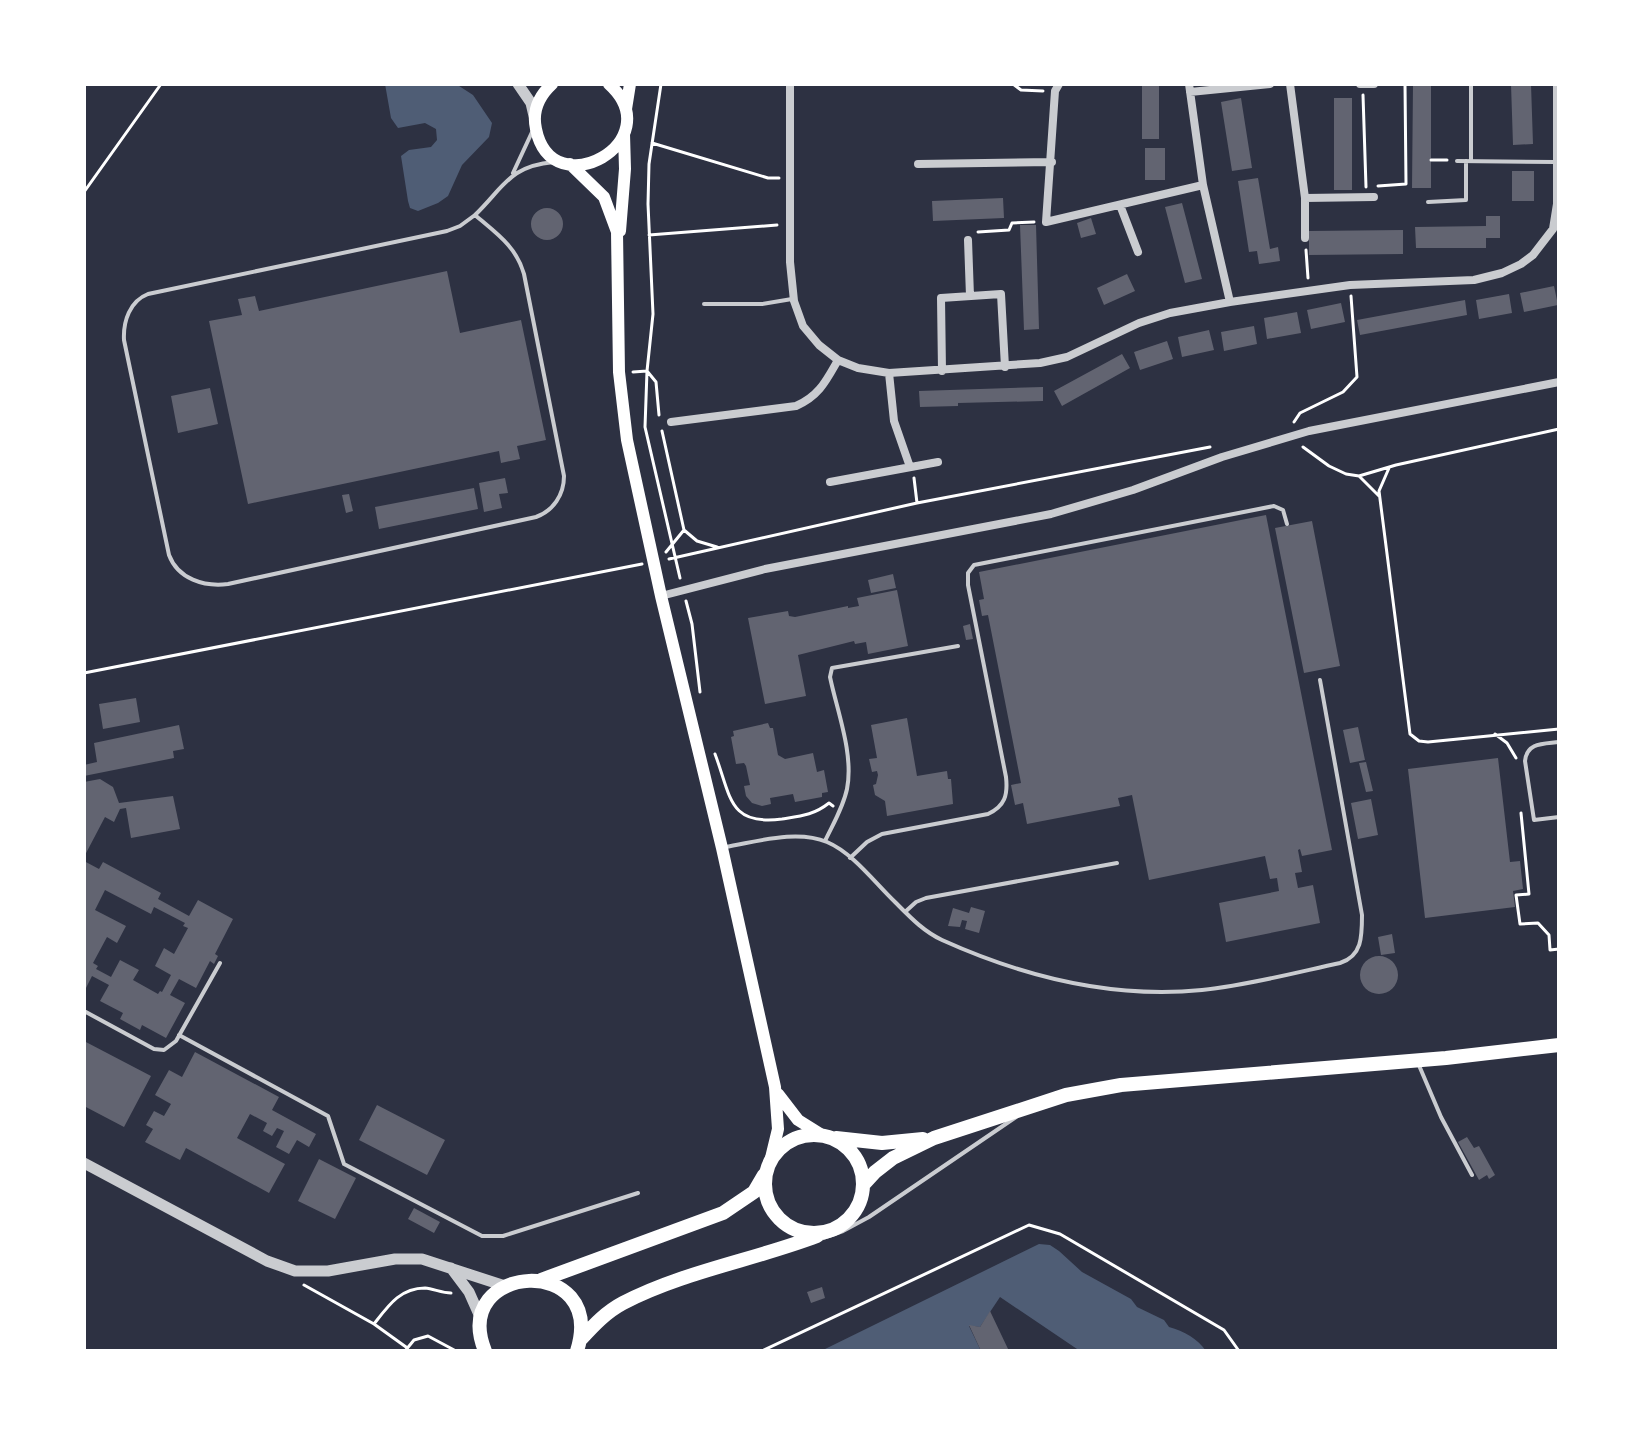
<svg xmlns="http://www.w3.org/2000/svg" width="1643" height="1435" viewBox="0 0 1643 1435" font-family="'Space Grotesk',sans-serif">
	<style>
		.water { fill: #4f5d75 }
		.building { fill: #626471; fill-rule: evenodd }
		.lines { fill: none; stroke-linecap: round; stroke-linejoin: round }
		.path { stroke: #fff; stroke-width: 3 }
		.service { stroke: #caccd0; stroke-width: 4 }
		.minor { stroke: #caccd0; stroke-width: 8 }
		.tertiary { stroke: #caccd0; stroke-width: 11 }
		.secondary { stroke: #fff; stroke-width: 12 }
		.primary { stroke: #fff; stroke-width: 14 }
	</style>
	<rect width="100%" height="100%" fill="#2d3142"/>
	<path class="water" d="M385 84H456L473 95 492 123 489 137 462 165 448 196 438 203 418 211 410 208 408 201 401 156 409 150 431 147 437 140 436 129 425 123 398 128 391 118Z
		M1039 1244 1050 1245 1059 1251 1082 1272 1131 1299 1137 1307 1164 1320 1169 1327C1184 1331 1198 1339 1206 1351H1080L1000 1297 980 1327 969 1326 980 1349 977 1351H821Z"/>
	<path class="building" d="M1142 84H1159V139H1142Z
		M1413 84H1431V188H1412Z
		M1511 84H1531L1533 144 1513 145Z
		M1241 98 1252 168 1232 171 1221 102Z
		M1334 98H1352V190H1334Z
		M1145 148H1165V180H1145Z
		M1512 171H1534V201H1512Z
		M1258 178 1270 249 1278 247 1280 261 1259 264 1257 251 1249 252 1238 181Z
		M1003 198 1004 218 933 221 932 201Z
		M1182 203 1202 279 1185 283 1165 207Z
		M531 224a16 16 0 1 1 32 0a16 16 0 1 1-32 0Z
		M1486 216H1500V238H1486V248H1416L1415 227 1486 226Z
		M1091 218 1096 234 1081 238 1077 223Z
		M1020 225H1036L1039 329 1024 330Z
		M1403 230V254L1309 255V231Z
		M447 271 460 333 521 320 546 440 517 446 520 459 501 463 499 451 248 504 209 321 242 315 238 299 255 296 259 311Z
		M1127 274 1135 291 1104 305 1097 288Z
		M1554 286 1558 305 1524 312 1520 293Z
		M1509 294 1512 313 1479 319 1476 300Z
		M1465 300 1467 315 1360 335 1357 320Z
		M1341 303 1345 322 1311 329 1307 310Z
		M1297 312 1301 333 1267 339 1264 318Z
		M1254 326 1257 344 1224 351 1221 332Z
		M1209 330 1214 350 1182 357 1178 337Z
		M1167 341 1173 359 1140 370 1134 352Z
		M1122 354 1130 368 1062 406 1054 391Z
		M1043 387V401L958 403V406L920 407 919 391Z
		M210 388 218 424 178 433 171 396Z
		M505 478 508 493 499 494 502 508 484 512 479 483Z
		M474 488 478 509 379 529 375 507Z
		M349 494 353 511 346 513 342 495Z
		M1266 515 1332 850 1302 856 1300 849 1298 850 1302 872 1295 873 1298 888 1313 885 1320 923 1226 942 1219 903 1279 891 1277 878 1270 879 1265 856 1149 880 1132 795 1118 798 1120 806 1027 824 1023 803 1015 805 1011 785 1021 783 988 615 982 616 979 600 984 599 979 572Z
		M1312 521 1340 666 1304 673 1275 528Z
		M893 574 896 588 871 593 868 580Z
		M897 590 908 646 868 654 866 642 855 644 854 641 798 655 806 696 765 704 748 618 788 611 789 616 795 617 848 606V608L859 606 857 598Z
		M970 624 973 639 966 640 963 626Z
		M136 698 140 722 103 729 99 704Z
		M907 718 917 776 947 771 948 779H951L953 804 887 816 885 801 875 795 873 785 876 784 878 775 877 771 872 772 869 759 877 758 871 725Z
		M768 723 770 728H773L778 755 785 759 813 753 817 772 824 770 828 792 822 793V797L795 802 793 794 770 798 771 804 762 806 752 803 746 796 744 786 750 785 746 766 744 763 736 764 731 737 734 736 733 731Z
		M179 725 184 749 173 751 174 758 84 776V765L97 762 94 743Z
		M1358 727 1365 760 1350 763 1343 730Z
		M1498 758 1510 862 1520 861 1523 889 1513 891 1515 907 1425 918 1408 769Z
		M1366 762 1373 791 1366 792 1359 763Z
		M100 779 113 787 119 803 173 796 180 829 131 838 126 808 120 809 114 822 105 817 84 857V782Z
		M1371 799 1378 835 1358 839 1351 803Z
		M84 861 99 869 103 862 161 893 158 899 189 916 198 900 233 919 215 954 218 956 214 964 210 961 196 988 179 979 170 995 185 1003 166 1038 142 1025 140 1030 120 1019 123 1013 100 1001 109 985 92 976 84 992ZM105 890 151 914 154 907 185 923 183 926 188 928 174 954 164 948 155 966 171 975 162 992 160 991 158 994 133 980 139 970 120 960 111 977 96 969 98 966 93 963 107 937 117 943 126 926 95 910Z
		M971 907 985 911 979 933 965 929 967 921 962 920 960 927 948 926 953 908 969 913Z
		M1392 934 1395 953 1381 955 1378 937Z
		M1360 975a19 19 0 1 1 38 0a19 19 0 1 1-38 0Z
		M84 1041 151 1076 124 1127 84 1106Z
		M195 1052 279 1097 272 1110 316 1134 309 1147 297 1140 289 1154 276 1147 284 1131 277 1128 272 1136 263 1131 267 1123 250 1114 237 1138 285 1164 269 1193 186 1148 180 1160 145 1142 153 1129 146 1125 154 1111 164 1116 171 1104 155 1095 169 1070 182 1077Z
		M377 1105 445 1140 427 1175 359 1140Z
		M1467 1137 1474 1148 1479 1146 1495 1175 1489 1179 1487 1175 1479 1180 1458 1142Z
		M319 1159 356 1178 335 1219 298 1201Z
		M414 1208 440 1222 434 1233 408 1219Z
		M822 1287 825 1298 811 1303 807 1292Z
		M990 1311 1009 1351H981L969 1325 980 1327Z"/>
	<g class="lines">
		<path class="path" d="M1013 84 1021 90 1043 91
			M1363 95 1366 187
			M652 143 768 178H779
			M1431 160H1447
			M1378 186 1406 184 1405 84
			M84 192 161 84
			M978 232 1009 230 1012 223 1034 222
			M649 235 777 225
			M1306 250 1308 278
			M633 372 647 371 645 427 680 578
			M659 415 656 382 647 371 653 314 648 204 649 164 661 84
			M1294 422 1300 413 1343 392 1357 377 1351 296
			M662 431 684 530 697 541 717 547
			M1303 447 1329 466 1346 474 1359 476 1396 465 1559 429
			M1389 468 1379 491 1410 734 1419 741 1428 742 1559 729
			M1359 476 1379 496
			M914 478 917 503
			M666 552 684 530
			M669 559 917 503 1210 447
			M686 601 692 624 700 692
			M84 673 642 564
			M1495 734 1507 743 1516 758
			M715 754C731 796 728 826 782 819 801 816 814 815 829 803L833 806
			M1521 813 1529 894 1516 895 1520 924 1538 923 1549 935 1550 950 1559 949
			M304 1285 374 1324 406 1347
			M374 1324C388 1306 400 1288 425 1288 434 1289 442 1293 451 1293
			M405 1351 414 1340 428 1336 456 1351
			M762 1351 1029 1225 1060 1234 1224 1330 1239 1351"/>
		<path class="service" d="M1457 161 1555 162
			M1471 161V84
			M513 173 533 130
			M1428 202 1466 200V161
			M475 215 460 226 447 231 148 294C130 301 123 321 124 340L169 555C178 579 204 587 228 584L536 517C553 511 564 495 564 476L524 274C516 246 496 233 475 215 504 187 509 166 554 162
			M704 304H762L792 299
			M1559 742C1544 744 1527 742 1525 761L1534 820 1559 817
			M825 841C833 824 843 808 847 789 854 754 837 711 830 677L832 668 958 646
			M725 847C756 842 796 829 827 842 853 853 875 883 895 902 910 917 923 931 942 940 1024 977 1111 999 1202 990 1248 985 1294 973 1340 963 1362 956 1362 937 1362 915L1320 680
			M850 858 867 842 882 834 988 814C1005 806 1008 795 1006 777L968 585V573L974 565 1274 506 1283 510 1287 524
			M905 912 916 902 926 898 1117 863
			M84 1011 154 1049 164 1050 176 1041 220 963
			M179 1035 328 1116 344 1164 482 1236H503L638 1193
			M1418 1063 1441 1117 1472 1175
			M820 1239 843 1231 869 1217 1016 1117"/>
		<path class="minor" d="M790 84V262L794 301 803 326 819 345 838 360 858 368 889 373 1040 363 1067 357 1139 323 1170 313 1230 302 1350 285 1474 280 1502 273 1521 264 1533 255 1553 229 1557 204V84
			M1059 84 1055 91 1046 222 1203 185
			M1189 84 1203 185 1230 302
			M1290 84 1305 198V238
			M1360 84H1374
			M1190 92 1270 84
			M918 164 1052 162
			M1305 198 1374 197
			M1120 205 1138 252
			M968 240 970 296
			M942 371 941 298 1001 294 1005 367
			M889 373 894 421 910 467
			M671 422 796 406C819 396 826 381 838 360
			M830 482 938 462
			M661 596 765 569 1051 514 1133 490 1222 457 1309 431 1559 382"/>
		<path class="tertiary" d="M518 84 531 103 534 116
			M84 1163 267 1261 295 1271H328L395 1259H422L505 1286
			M451 1268 469 1292 481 1319"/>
		<path class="secondary" d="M552 84C539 96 532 111 536 129 552 208 672 141 609 84
			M626 109 630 84
			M570 164 604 197 617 232 619 372 627 440 661 596 722 848 775 1087 778 1129 771 1158
			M620 231 625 169 624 134
			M778 1094 798 1120 822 1135"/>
		<path class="primary" d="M765 1184a49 49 0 1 1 98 0a49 49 0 1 1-98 0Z
			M836 1138 882 1143 923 1139
			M863 1185 875 1172 893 1158 934 1138 1066 1095 1121 1085 1446 1058 1559 1045
			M541 1280 723 1213 754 1192 764 1175
			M581 1339C594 1325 606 1312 623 1303 682 1272 754 1260 817 1236
			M485 1351C449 1262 608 1253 577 1351"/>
	</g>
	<rect width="1643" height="1435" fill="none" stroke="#ffffff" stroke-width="172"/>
</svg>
